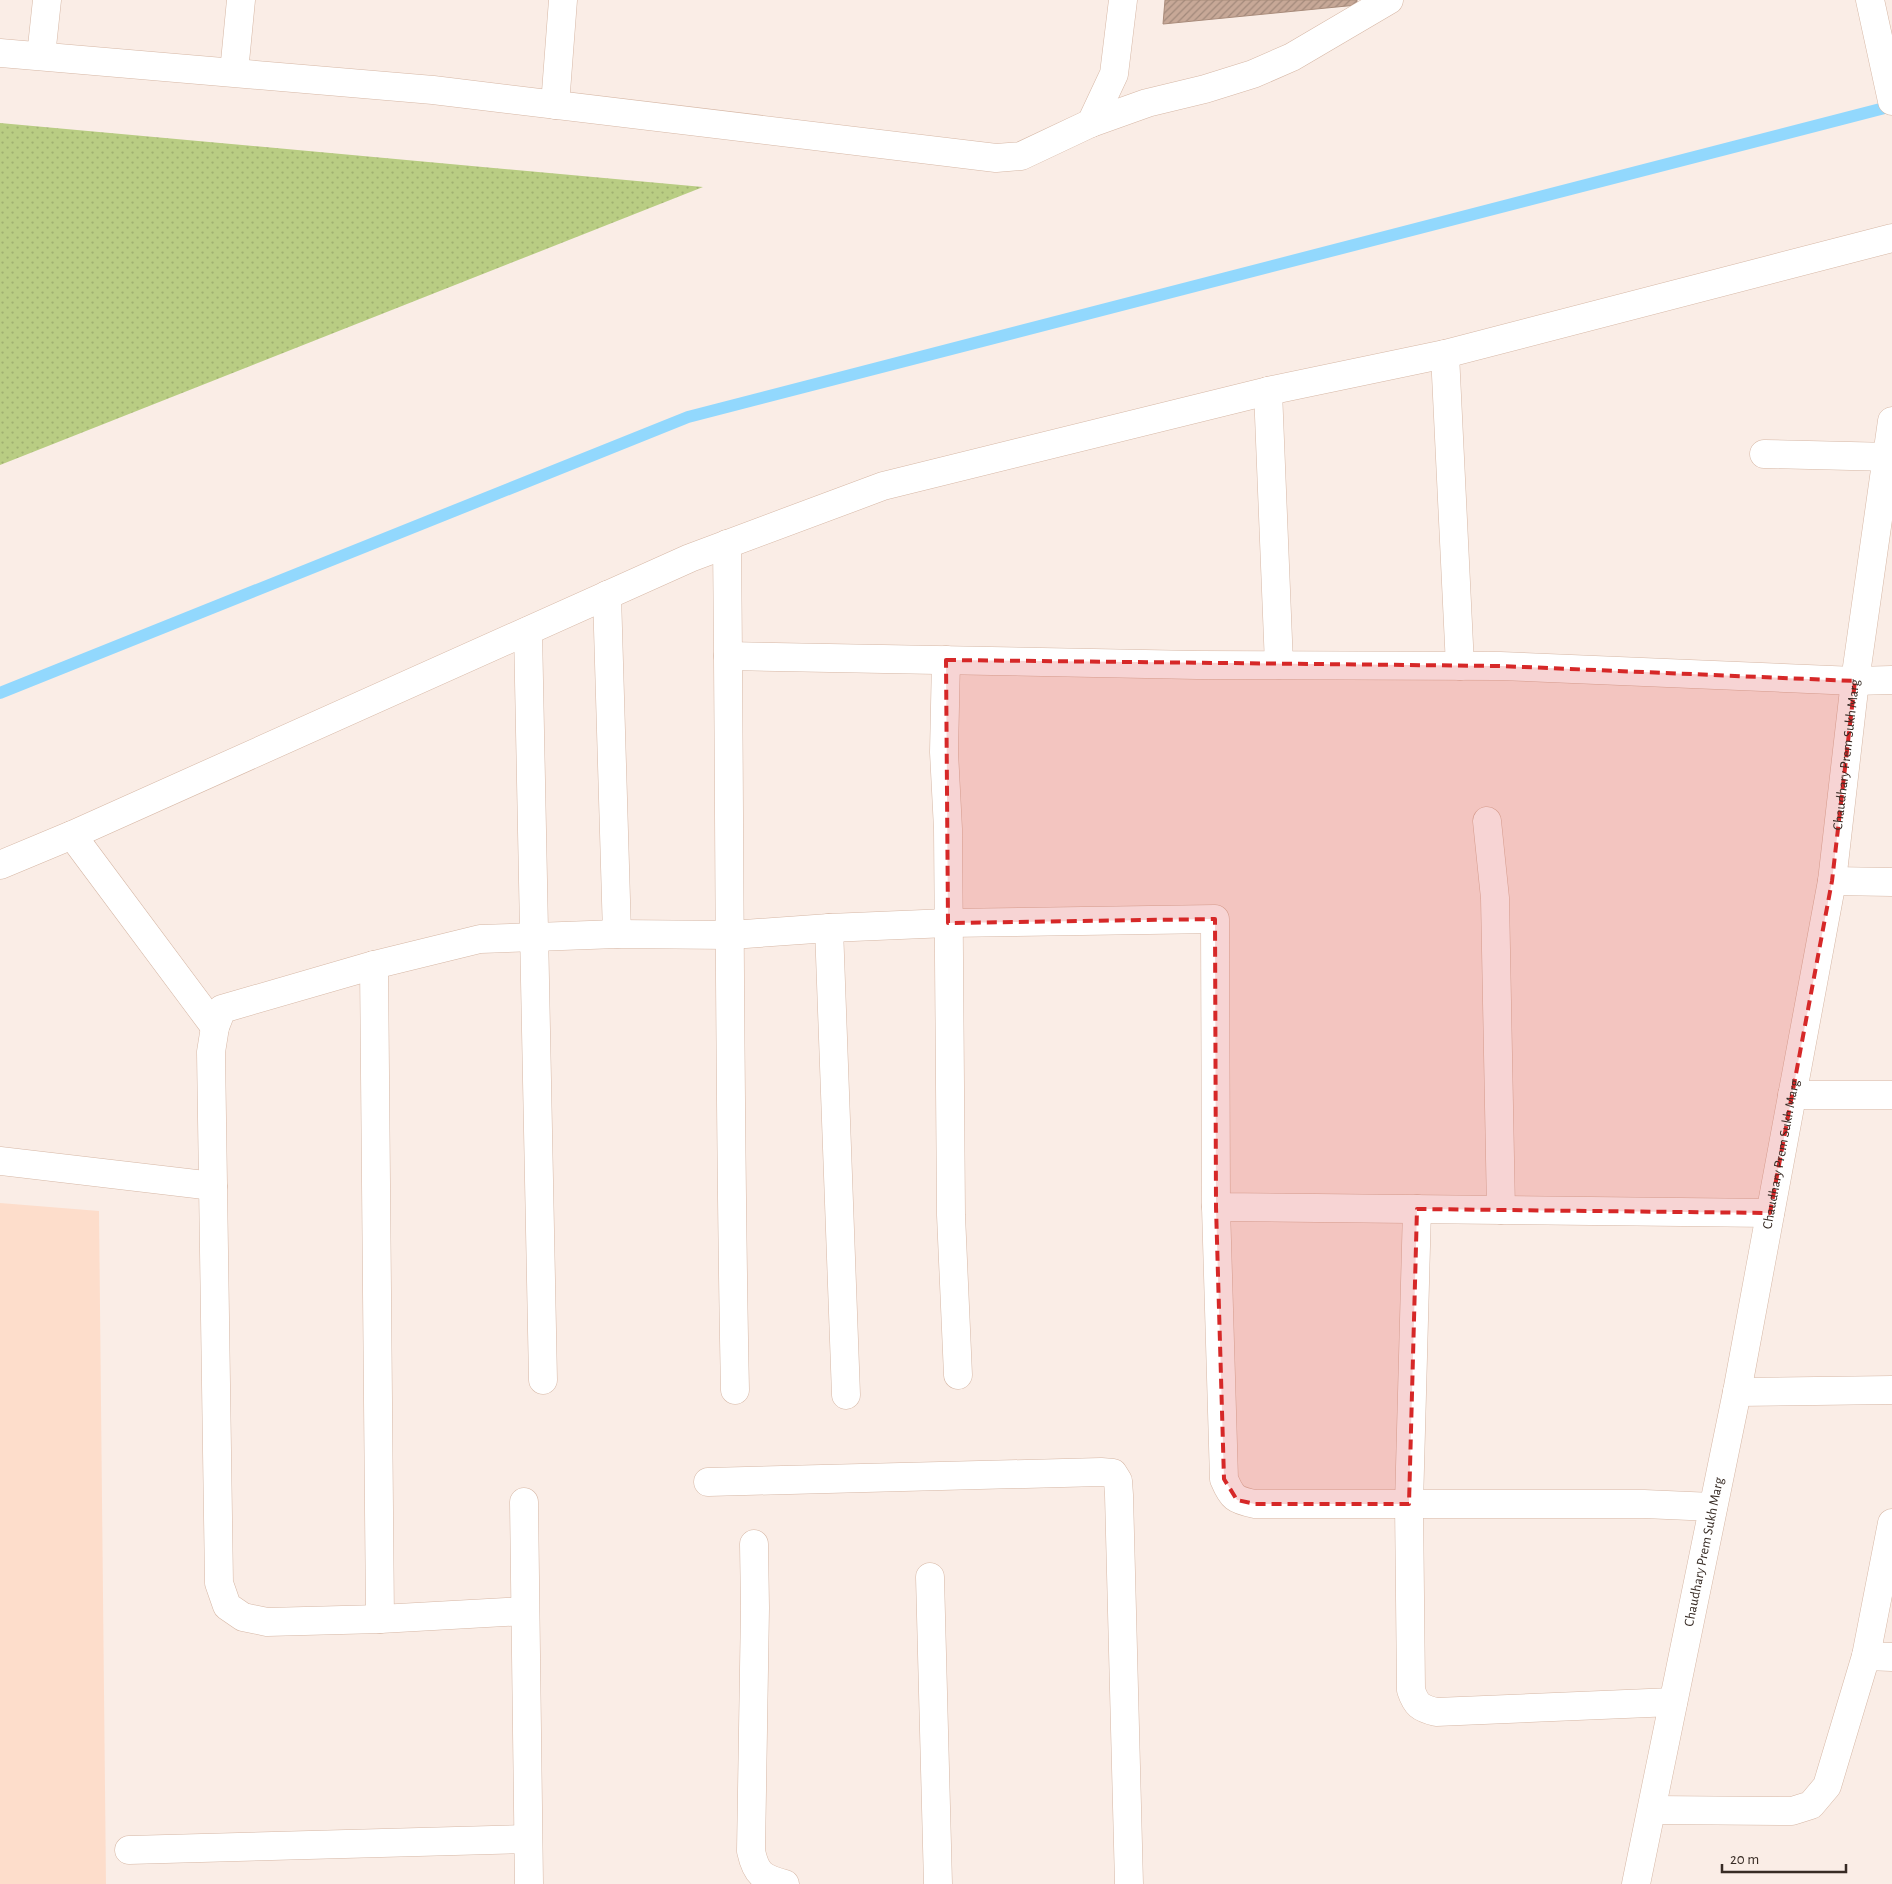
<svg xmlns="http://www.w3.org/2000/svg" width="1892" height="1884" viewBox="0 0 1892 1884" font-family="'Alegreya Sans',sans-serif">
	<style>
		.built { fill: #fdddcb }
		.green { fill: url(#green-dots) }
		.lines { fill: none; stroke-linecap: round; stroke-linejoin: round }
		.stream { stroke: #92d8fd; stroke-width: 12 }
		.building { fill: url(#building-hatch); stroke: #a88b7a }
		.minor-casing { stroke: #d6b7a5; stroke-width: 29 }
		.minor { stroke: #fff; stroke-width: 28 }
		.marked { fill: #d62828; fill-opacity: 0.2; stroke: #d62828; stroke-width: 4; stroke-dasharray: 10 6; stroke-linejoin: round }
		.labels { text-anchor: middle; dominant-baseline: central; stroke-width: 5; stroke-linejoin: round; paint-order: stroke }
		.street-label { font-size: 14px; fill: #372b24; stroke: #faede6 }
	</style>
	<defs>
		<pattern id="green-dots" width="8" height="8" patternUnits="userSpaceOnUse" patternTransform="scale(1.25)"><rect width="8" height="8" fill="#b9cd83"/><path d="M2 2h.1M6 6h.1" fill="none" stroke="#a0b071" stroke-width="1.8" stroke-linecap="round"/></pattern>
		<pattern id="building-hatch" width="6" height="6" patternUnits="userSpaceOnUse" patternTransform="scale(1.25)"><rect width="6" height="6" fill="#c7a897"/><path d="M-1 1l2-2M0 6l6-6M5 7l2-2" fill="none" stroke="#a2897b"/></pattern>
	</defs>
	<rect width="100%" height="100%" fill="#faede6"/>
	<path class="built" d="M0 1203 99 1211 106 1884H0Z"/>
	<path class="green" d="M0 123 703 187 0 465Z"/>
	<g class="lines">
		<path class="stream" d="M0 693 688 417 1892 106"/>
	</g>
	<path class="building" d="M1165 0H1357V5L1163 24Z"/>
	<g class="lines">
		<g class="minor-casing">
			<g id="minor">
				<path d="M1870 0 1892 101"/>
				<path d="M0 53 433 90 996 158 1021 156 1091 123 1114 74 1123 0"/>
				<path d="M41 56 47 0"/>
				<path d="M234 72 241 0"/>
				<path d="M555 105 563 0"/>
				<path d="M1091 123 1147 103 1205 89 1253 74 1292 57 1389 0"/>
				<path d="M1445 354 1460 666"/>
				<path d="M1268 391 1279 665"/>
				<path d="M1764 454 1892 457"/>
				<path d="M727 544C730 826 729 1108 735 1390"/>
				<path d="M607 595 617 934"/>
				<path d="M528 631 543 1380"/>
				<path d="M728 656 1197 665 1500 666 1855 681 1892 680"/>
				<path d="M946 660 944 752 948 829 951 1215 958 1375"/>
				<path d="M1487 821 1495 898 1501 1210"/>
				<path d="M72 835 215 1027"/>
				<path d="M0 865 72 835 690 558 883 486 1268 391 1445 354 1892 238"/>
				<path d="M1832 881 1892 882"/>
				<path d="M829 928 846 1395"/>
				<path d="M374 965 380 1619"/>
				<path d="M1792 1095H1892"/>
				<path d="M0 1161 213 1186"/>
				<path d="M1216 1207 1224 1479C1232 1498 1235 1500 1255 1504H1644L1713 1507"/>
				<path d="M1417 1209 1409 1504 1411 1690C1416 1705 1420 1708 1436 1712L1673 1702"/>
				<path d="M1737 1392 1892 1390"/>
				<path d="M708 1482 1101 1472 1113 1473 1118 1481 1119 1495 1129 1884"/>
				<path d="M524 1502 529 1884"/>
				<path d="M754 1544 755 1608 751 1851C756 1874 762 1878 785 1884"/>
				<path d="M930 1577 938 1884"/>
				<path d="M525 1611 380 1619 267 1622 243 1617 227 1606 219 1583 211 1052 215 1027 222 1009 374 965 480 939 617 934 731 935 829 928 948 923 1215 919 1216 1207 1770 1213"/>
				<path d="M1866 1656 1892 1657"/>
				<path d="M1652 1810 1792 1811 1811 1805 1827 1786 1866 1656 1892 1523"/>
				<path d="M129 1850 528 1839"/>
				<path id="s1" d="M1636 1884 1737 1392 1832 881 1855 681 1892 421"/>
			</g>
		</g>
		<use href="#minor" class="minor"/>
	</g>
	<path class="marked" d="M946 660 1500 666 1855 681 1832 881 1770 1213 1417 1209 1409 1504H1255L1237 1500 1224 1479 1216 1207 1215 919 948 923Z"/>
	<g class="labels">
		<g class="street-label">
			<text stroke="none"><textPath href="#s1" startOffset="1149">Chaudhary Prem Sukh Marg</textPath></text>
			<text stroke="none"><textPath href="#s1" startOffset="744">Chaudhary Prem Sukh Marg</textPath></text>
			<text stroke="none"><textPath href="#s1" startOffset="339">Chaudhary Prem Sukh Marg</textPath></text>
		</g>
	</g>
	<path d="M1722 1864v8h124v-8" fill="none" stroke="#372b24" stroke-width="2.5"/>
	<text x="1730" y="1864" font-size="15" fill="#372b24" stroke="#faede6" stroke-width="4" paint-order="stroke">20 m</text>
</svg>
